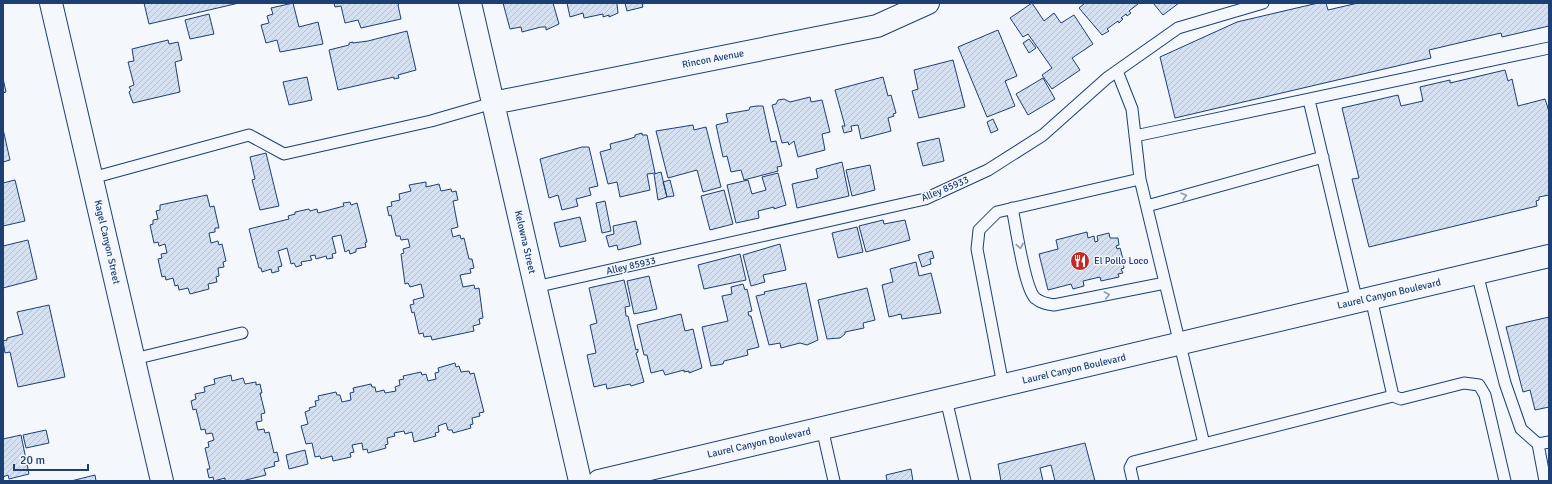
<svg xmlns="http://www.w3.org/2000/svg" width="1552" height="484" viewBox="0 0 1552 484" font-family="Signika,sans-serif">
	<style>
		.building { fill: url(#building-hatch); stroke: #1d3f73 }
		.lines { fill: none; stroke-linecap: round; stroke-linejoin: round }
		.lane-casing { stroke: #1d3f73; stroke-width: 13 }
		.street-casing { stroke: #1d3f73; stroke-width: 24 }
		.primary-casing { stroke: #1d3f73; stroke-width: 24 }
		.lane { stroke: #f4f7fb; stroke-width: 11 }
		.street { stroke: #f4f7fb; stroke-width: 22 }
		.primary { stroke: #f4f7fb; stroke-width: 22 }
		.oneway { stroke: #889bb7 }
		.labels { text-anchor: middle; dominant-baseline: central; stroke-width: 3; stroke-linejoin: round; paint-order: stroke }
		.street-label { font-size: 10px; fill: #1d3f73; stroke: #f4f7fb }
		.poi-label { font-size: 10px; fill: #1d3f73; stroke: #f4f7fb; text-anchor: start }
	</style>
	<defs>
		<pattern id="building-hatch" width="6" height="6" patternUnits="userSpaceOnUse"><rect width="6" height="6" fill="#d5e0f0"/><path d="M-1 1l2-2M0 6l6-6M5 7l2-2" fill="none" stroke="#b6c1d1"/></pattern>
	</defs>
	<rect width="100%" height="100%" fill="#f4f7fb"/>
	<path class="building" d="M144 3H239L149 24Z
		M293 3 299 27 318 22 323 44 280 52 277 40 266 43 261 25 269 23 267 16 273 14 271 8Z
		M334 3H400L398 5 401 19 361 28 358 20 345 23 341 6 335 7Z
		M503 3H553L559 24 546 30V27H541L522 32 521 27 510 29Z
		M567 3H618L617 4 618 13 609 17V15L603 17V14L584 18 583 13 570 17Z
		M625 3H648L642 4 643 7 627 11Z
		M1032 3 1044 21 1054 13 1061 23 1074 15 1093 44 1072 58 1080 70 1052 89 1042 75 1052 68 1028 34 1023 37 1010 18Z
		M1085 3H1138V4L1129 11 1131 13 1127 16 1126 14 1121 18 1123 19 1119 23 1118 21 1107 29 1109 31 1102 35 1079 8Z
		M1153 3H1179L1163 15Z
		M1318 3H1326L1328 10 1358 3H1549V26L1502 37 1501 33 1429 50 1431 58 1175 118 1160 57 1237 22Z
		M209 14 214 34 190 39 185 20Z
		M998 30 1017 76 1005 81 1015 106 987 117 958 47Z
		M407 31 416 70 398 75 399 78 394 79V77L338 90 329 50 349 45V43L353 42V43L368 41Z
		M1029 39 1036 48 1029 53 1023 43Z
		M168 40 169 44 178 42 182 60 175 62 180 92 133 103 129 92 131 90 129 87 134 85 128 62 134 61 132 49Z
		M953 60 965 107 919 118 912 91 918 89 914 70Z
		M1505 70 1508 81 1512 79 1518 106 1545 99 1547 105 1549 112V195L1539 197V200L1536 201 1537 206 1369 247 1352 179 1359 178 1342 108 1398 95 1401 106 1423 101 1420 87 1450 80V83Z
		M307 77 312 100 289 105 283 82Z
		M883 77 888 96 891 95 896 113 893 114 894 116 888 118 891 131 861 139 858 125 851 126 852 131 844 133 842 126H845L835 90Z
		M3 78 6 92 3 93Z
		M1043 78 1055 99 1028 115 1016 94Z
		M810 97 811 102 822 100 830 132 822 134 825 150 798 157 794 141 789 145 788 142 782 143 772 105 776 104 778 100 784 99 790 102Z
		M757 106H763L771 142 776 141 782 166 777 167 778 171 744 180 741 170 731 172 727 156 723 157 716 125 728 122 726 114 749 110 750 107Z
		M993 119 998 130 991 133 987 122Z
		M693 125 694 130 706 127 721 187 703 192 697 170 668 178 656 131Z
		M3 129 10 160 3 162Z
		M642 133V135H647L655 173 647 174 650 190 620 197 617 182 608 184 600 152 611 149 610 144 629 139 635 137V135Z
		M939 138 944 161 923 166 917 143Z
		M582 147H589L598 186 589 188 591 195 576 199 578 206 562 210 558 195 549 198 540 159Z
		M266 153 279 206 260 210 252 180 255 179 250 157Z
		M842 162 849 196 797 208 792 184 818 178 816 169Z
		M870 165 875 190 852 196 846 170Z
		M661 172 667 197 658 200 654 174Z
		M778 173 786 205 774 209V207L758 211 759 218 736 223 727 185 748 180 752 194 766 190 762 177Z
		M15 180 25 221 3 226V183Z
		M670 180 674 196 667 197 663 182Z
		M426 182V187L439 184 441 191 451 189 452 192 456 191 458 200 453 201 458 227 451 229 453 237 460 235 461 239 464 238 469 259H472L474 268 470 269 471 273 460 275 463 287 474 285 475 289 479 288 483 318 479 319 480 324 473 326 474 331 432 340 431 336 424 337 423 333 419 334 414 312 412 313 410 305 414 304 413 300 424 297 421 284 410 287 408 283 405 284 401 254 404 253 403 249 410 247 408 239 401 240 400 236H396L391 215 389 216 387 207 392 206 391 202 400 200 399 194 411 191 409 185Z
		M724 190 733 224 710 230 701 196Z
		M207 195 210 207 214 206 219 228H215V232L209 233 211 243 218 241 219 245 222 244 226 261 223 262 224 267 218 268 219 276 216 277 217 282 208 284 209 289 190 294 188 288 179 290 178 285 175 286 173 278 166 280 165 276 162 277 158 259 162 258 161 254 167 253 165 244 159 246 158 242 154 243 150 225 153 224V220L158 219 156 211 160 210V205Z
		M605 201 611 231 602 233 596 203Z
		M350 202 351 205 357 203 367 242 365 243 366 247 356 249V252L350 254 349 250 345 252 341 235 332 237 336 253 332 254 333 258 327 259 326 256 316 259 315 255 310 256 312 260 301 262 302 265 296 267 294 263 291 264 287 248 278 251 282 266 278 267 279 271 272 273 271 269 262 272 261 268H259L249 229 289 219 288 216 295 214V212L309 209 310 211 317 209 318 213 344 206 343 203Z
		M580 217 586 241 560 247 554 223Z
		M883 220 884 224 905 220 910 240 866 252 859 226Z
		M636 221 641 244 618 250 617 245 609 247 606 236 614 234 613 226Z
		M857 227 863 252 838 258 832 233Z
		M1087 232 1088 238 1094 236 1095 242 1098 241 1097 236 1109 233 1110 238H1118L1119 245 1116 246 1117 249 1120 248 1123 259 1120 260V262H1123L1124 268 1121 269 1123 273 1118 274 1119 277 1101 281 1100 277 1083 281 1084 286 1073 289 1071 284 1048 290 1039 254 1058 249 1056 240Z
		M28 240 37 279 3 288V246Z
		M780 244 786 270 763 275 765 282 751 286 743 255Z
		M932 251 934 258 930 259 931 264 922 267 918 255Z
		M740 254 746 280 704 289 698 265Z
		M916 262 919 276 931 273 941 313 902 319 901 314 889 317 882 285 893 282 890 269Z
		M649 276 657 309 634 314 627 281Z
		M624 280 630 306 625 307 626 316H628L636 350 638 349V352L636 353 644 382 631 386 630 384 607 389 606 384 594 387 587 355 596 353 590 325 597 323 589 288Z
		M806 283 818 340 807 345 800 343 781 348 780 343 769 345 756 296 765 294 764 292Z
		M743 284 745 290 747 289 752 311 748 312 749 316H751L759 347 747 350 748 355 724 361 723 364 711 366 702 327 728 321 722 296 732 294 731 287Z
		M867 288 875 320 863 323 864 328 845 332V334L840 338 827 339 818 300Z
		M49 305 65 377 18 387 10 352 5 353 3 341 7 340V338L23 334 17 312Z
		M681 314 685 331 693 329 702 368 689 373V371L684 372V370L665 375 663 370 651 373 647 355H644L637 325Z
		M1549 317V407L1535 410 1530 390 1523 392 1506 327Z
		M455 363 456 367 459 366 461 372 469 371 470 374 474 373 484 412 479 413 480 416 472 418 473 424 470 425 471 428 453 433 452 430H448L446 423 438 426 439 432 435 433 436 436 414 442 412 432 405 434 404 431 394 433 395 436 387 438 388 444 385 445 386 448 368 453 367 449 363 450 362 443 352 445 354 452 350 453 351 457 333 461 332 456 321 459 320 456 315 457 312 443 306 444 301 426 308 424 305 412 310 410 309 408 316 406 315 401 319 400 318 396 336 392 337 395H340L342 402 351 400 350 393 354 392 353 388 371 384 372 387H375L376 392 384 390 385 393 396 391 395 387 400 385 399 380 404 379 403 376 421 372 422 375 426 374 428 381 436 379 435 373 439 372 438 368Z
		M231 375 232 381 243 378 245 384 256 382V385L260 384 262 393H260L265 413 261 414 262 421 256 422 258 430 264 429 265 433 269 432 274 453 277 452 279 461 274 462 275 466 264 469 266 475 242 481H225V478L214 481 213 477 209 478 207 469H210L205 448 209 447 208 442 214 440 212 433 206 434 205 429 201 430 196 409 193 410 191 401 196 399 195 394 205 392 204 387 215 384 214 379Z
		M46 430 49 443 26 448 23 435Z
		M21 435 29 474 9 479 8 475 3 477V439Z
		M1085 443 1095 481H1055L1051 465 1040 468 1043 481H1001L998 464Z
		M305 450 308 464 289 469 286 455Z
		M911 469 913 481H887L886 475Z
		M95 475 96 481H71Z"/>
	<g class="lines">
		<g class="lane-casing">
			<path id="lane" d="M1117 71 1132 109 1140 179
				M1309 100 1357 302
				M1135 136 1549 48
				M92 178 249 135 284 154 431 121 493 103
				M1147 206 1323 157
				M1012 208C1016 225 1024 287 1035 298 1041 303 1047 304 1054 305L1165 283
				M1477 273 1505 383 1521 429 1538 444 1545 481
				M535 287 925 199 988 170 1043 135 1107 78 1178 28 1263 3
				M1371 298 1393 396
				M134 359 242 333
				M1003 385 977 249 979 230 997 212 1140 179 1204 444
				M946 399 965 481
				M822 428 834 481
				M1538 444 1549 442
				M1133 481 1130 468 1133 462 1393 396 1401 399 1464 383 1479 385 1485 395 1505 481"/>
		</g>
		<g class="street-casing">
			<path id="street" d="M51 3 162 481
				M470 3 580 481
				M493 103 877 26 928 3"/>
		</g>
		<g class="primary-casing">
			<path id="primary" d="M599 481 1549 256"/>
		</g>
		<use href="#lane" class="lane"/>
		<use href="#street" class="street"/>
		<use href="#primary" class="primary"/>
	</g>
	<defs><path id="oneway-chevron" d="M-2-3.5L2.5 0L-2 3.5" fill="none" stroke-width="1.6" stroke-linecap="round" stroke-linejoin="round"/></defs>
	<g class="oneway">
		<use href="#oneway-chevron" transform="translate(1184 196) rotate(-16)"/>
		<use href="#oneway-chevron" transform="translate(1020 246) rotate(79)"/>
		<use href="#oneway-chevron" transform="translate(1107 295) rotate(-11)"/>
	</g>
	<defs>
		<g id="restaurant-disc" transform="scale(1)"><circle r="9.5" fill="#c62828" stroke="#f4f7fb"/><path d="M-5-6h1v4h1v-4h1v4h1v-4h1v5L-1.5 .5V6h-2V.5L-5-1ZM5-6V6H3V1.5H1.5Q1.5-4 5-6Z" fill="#fff"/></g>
	</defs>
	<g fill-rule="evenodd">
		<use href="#restaurant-disc" x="1080" y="261"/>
	</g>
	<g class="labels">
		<g class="street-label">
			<text transform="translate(713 59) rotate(-11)">Rincon Avenue</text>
			<text transform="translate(945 189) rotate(-23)">Alley 85933</text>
			<text transform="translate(107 242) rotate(77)">Kagel Canyon Street</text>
			<text transform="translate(525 242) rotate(77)">Kelowna Street</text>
			<text transform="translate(631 266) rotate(-13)">Alley 85933</text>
			<text transform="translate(1389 294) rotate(-13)">Laurel Canyon Boulevard</text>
			<text transform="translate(1074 369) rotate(-13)">Laurel Canyon Boulevard</text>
			<text transform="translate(759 443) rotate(-13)">Laurel Canyon Boulevard</text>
		</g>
		<g class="poi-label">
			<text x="1094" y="261">El Pollo Loco</text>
		</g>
	</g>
	<rect width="1552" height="484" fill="none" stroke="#1d3f73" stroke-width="8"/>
	<path d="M14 464v6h74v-6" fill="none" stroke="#1d3f73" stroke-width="2"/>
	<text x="20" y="464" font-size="12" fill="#1d3f73" stroke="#f4f7fb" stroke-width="3" paint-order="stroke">20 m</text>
</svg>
